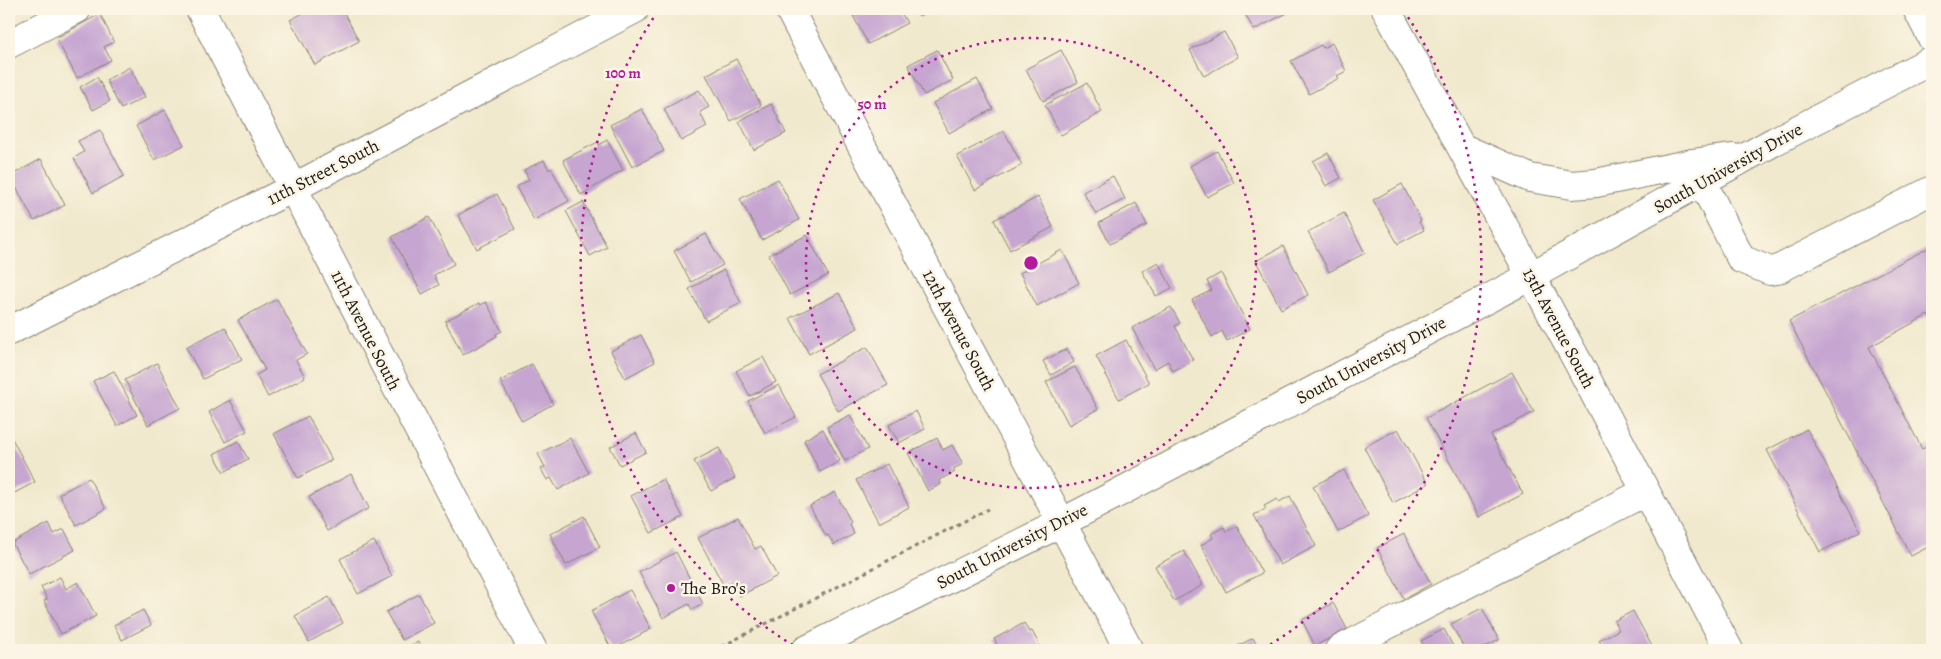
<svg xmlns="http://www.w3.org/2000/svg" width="1941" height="659" viewBox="0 0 1941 659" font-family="Alegreya,serif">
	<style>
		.building { fill: #c6a6d1 }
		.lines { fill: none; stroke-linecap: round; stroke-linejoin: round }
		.minor-casing { stroke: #868274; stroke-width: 30 }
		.major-casing { stroke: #868274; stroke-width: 30 }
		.path { stroke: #868274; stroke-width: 3; stroke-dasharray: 4 4; stroke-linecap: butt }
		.minor { stroke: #fff; stroke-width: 28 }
		.major { stroke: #fff; stroke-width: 28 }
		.ring { fill: none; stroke: #b5179e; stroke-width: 2.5; stroke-dasharray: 2.5 5 }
		.poi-dot { fill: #b5179e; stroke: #fcf5e5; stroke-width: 2 }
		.labels { text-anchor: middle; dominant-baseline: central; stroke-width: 5; stroke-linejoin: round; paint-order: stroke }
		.street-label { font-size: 18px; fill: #1c1c1c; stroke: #fcf5e5 }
		.poi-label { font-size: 18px; fill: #1c1c1c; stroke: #fcf5e5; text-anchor: start }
		.centre { fill: #b5179e; stroke: #fcf5e5; stroke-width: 2.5 }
		.ring-label { font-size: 15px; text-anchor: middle; font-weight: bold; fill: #b5179e; stroke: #fcf5e5; stroke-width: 5; stroke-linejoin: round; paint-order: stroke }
	</style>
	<rect width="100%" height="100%" fill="#fcf5e5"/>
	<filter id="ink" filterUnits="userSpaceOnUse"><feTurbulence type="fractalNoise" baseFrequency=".02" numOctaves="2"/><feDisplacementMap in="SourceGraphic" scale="10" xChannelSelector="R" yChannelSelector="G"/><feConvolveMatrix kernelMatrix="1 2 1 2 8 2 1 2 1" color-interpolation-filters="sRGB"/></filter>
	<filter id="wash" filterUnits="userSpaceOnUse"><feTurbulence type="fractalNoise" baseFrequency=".0096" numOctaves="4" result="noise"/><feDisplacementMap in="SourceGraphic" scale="20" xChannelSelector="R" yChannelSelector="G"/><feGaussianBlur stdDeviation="1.12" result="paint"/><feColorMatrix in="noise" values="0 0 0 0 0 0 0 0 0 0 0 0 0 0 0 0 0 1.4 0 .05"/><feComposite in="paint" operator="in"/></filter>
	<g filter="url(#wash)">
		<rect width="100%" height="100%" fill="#f1e9cd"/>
		<g id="blocks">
			<path class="building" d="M311 9H342L359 41 315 65 290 20Z
				M899 9 907 23 868 44 850 10Z
				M915 9H933L919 16Z
				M1242 9H1290L1291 11 1254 30Z
				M100 14 114 42 104 47 111 60 77 78 56 38Z
				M1224 32 1238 57 1204 76 1190 50Z
				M1332 43 1346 71 1337 76 1339 78 1309 94 1291 61 1321 45 1323 48Z
				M937 50 953 80 924 95 908 65Z
				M1061 50 1078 82 1043 101 1026 69Z
				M736 59 761 105 731 121 706 75Z
				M130 67 145 97 121 109 106 80Z
				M97 77 110 101 93 110 80 87Z
				M977 79 993 109 949 133 933 103Z
				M1087 83 1102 112 1061 135 1045 105Z
				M699 90 709 107 700 112 707 127 681 141 664 109Z
				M771 104 786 133 754 150 739 121Z
				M642 109 664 151 632 167 610 125Z
				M165 110 184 145 154 160 136 126Z
				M100 130 124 176 93 193 74 158 84 152 78 141Z
				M1004 131 1022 165 975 190 957 156Z
				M607 140 623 170 581 195 563 160 598 142 599 145Z
				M1217 151 1234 183 1207 197 1190 166Z
				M1328 153 1341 178 1326 186 1313 161Z
				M41 159 65 205 34 221 10 176Z
				M544 160 549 170 551 168 569 201 534 220 516 187 529 180 524 170Z
				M1113 176 1125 199 1096 214 1083 192Z
				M778 179 799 220 762 240 740 199Z
				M1402 184 1421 221 1419 222 1424 230 1398 244 1373 200Z
				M497 194 515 229 477 249 458 215Z
				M1038 197 1053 227 1010 250 994 220Z
				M583 202 607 247 590 256 566 211Z
				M1136 203 1147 225 1110 244 1099 223Z
				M1344 213 1365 253 1329 272 1308 232Z
				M429 217 454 264 434 275 439 285 422 294 392 237Z
				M706 234 723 265 691 282 674 251Z
				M807 235 828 275 790 295 769 255Z
				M1283 246 1308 295 1281 309 1256 261Z
				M1932 246V323L1928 315 1869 347 1922 449 1932 444V545L1911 556 1789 321Z
				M1062 250 1079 283 1037 306 1020 273Z
				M1158 262 1172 288 1156 296 1142 271Z
				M724 270 741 303 706 321 689 289Z
				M1221 273 1250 329 1227 341 1222 331 1212 337 1192 300 1212 290 1207 281Z
				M839 293 858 328 809 354 790 318Z
				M277 299 307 354 296 360 305 377 268 397 256 375 265 370 238 320Z
				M486 302 502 331 496 334 497 336 463 355 445 321 479 303 480 305Z
				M1171 307 1180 323 1175 326 1193 360 1173 371 1168 361 1154 369 1132 328Z
				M225 327 242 359 203 379 186 347Z
				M641 335 655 362 625 378 611 351Z
				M1126 340 1149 383 1119 399 1096 356Z
				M867 347 888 385 838 411 817 374Z
				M1067 349 1074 362 1051 375 1043 361Z
				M763 357 776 382 750 396 736 371Z
				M157 363 180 408 148 425 125 380Z
				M532 364 553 404 522 421 500 381Z
				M1075 367 1098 409 1069 425 1046 382Z
				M114 371 137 415 117 426 93 381Z
				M1512 372 1534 412 1491 435 1523 494 1479 517 1426 418Z
				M779 385 796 417 765 433 748 401Z
				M230 400 247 431 225 442 209 412Z
				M916 411 925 429 899 443 889 425Z
				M850 415 868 449 845 461 827 427Z
				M308 416 332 460 298 478 274 434Z
				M823 429 840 461 820 472 804 440Z
				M1398 429 1428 484 1393 503 1364 447Z
				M1807 429 1860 531 1820 552 1767 450Z
				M9 433 35 482 9 496Z
				M636 433 646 452 620 465 610 447Z
				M570 438 589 473 558 490 551 478 547 480 541 469 545 467 538 454Z
				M937 438 943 450 952 445 963 464 953 469 955 472 939 480 941 484 928 491 908 453Z
				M238 441 248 459 224 472 214 454Z
				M719 448 735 478 711 491 694 461Z
				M887 464 909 507 879 523 856 480Z
				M1344 470 1368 516 1338 532 1313 486Z
				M351 474 369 508 327 531 309 497Z
				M89 478 106 509 76 525 59 494Z
				M663 479 683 517 651 533 631 496Z
				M835 492 851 522 849 524 854 534 834 545 828 535 826 536 810 506Z
				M1290 496 1316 546 1280 565 1254 515 1266 509 1264 506 1277 499 1279 502Z
				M584 516 600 547 566 565 550 534Z
				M738 517 755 549 761 546 777 576 740 596 732 581 724 586 698 538Z
				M49 523 54 534 64 529 75 550 29 574 12 543Z
				M1237 526 1262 573 1226 592 1201 545 1213 538 1211 534 1224 527 1226 532Z
				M1404 534 1431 584 1404 599 1377 548Z
				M374 541 392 576 358 594 340 559Z
				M1184 551 1203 585 1174 601 1155 566Z
				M676 552 703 604 692 610 689 604 663 618 639 572Z
				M60 577 66 589 78 582 96 616 61 634 44 601 47 599 41 587Z
				M630 590 651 629 612 650 591 611Z
				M419 594 434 623 402 640 386 612Z
				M329 597 343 623 309 642 295 616Z
				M1333 603 1347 629 1315 646 1302 620Z
				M1482 608 1499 640 1479 650H1465L1451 624Z
				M143 610 151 625 122 640 114 625Z
				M1633 611 1654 650H1604L1599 640 1619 630 1614 621Z
				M1024 623 1029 632 1032 631 1042 650H995L999 648 994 639Z
				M1444 629 1455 650H1426L1421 641Z
				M1253 638 1260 650H1230Z
				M418 642 422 650H403Z"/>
		</g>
	</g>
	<g filter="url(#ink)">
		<use href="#blocks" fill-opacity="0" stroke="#868274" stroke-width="1"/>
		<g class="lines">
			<g class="minor-casing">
				<path id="minor" d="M200 9 533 650
					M789 9 1129 650
					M1917 9 1932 38
					M9 44 77 9
					M1693 163 1741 259 1770 271 1777 270 1932 190
					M9 331 293 188 635 9
					M1339 650 1645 492"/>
			</g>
			<g class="major-casing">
				<path id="major" d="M1386 9 1580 366 1729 650
					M1463 148 1530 178 1572 185 1596 183 1693 163 1734 158
					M806 650 1061 523 1531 276 1775 141 1932 60"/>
			</g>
			<path class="path" d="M715 650 988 509"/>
			<use href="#minor" class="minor"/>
			<use href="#major" class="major"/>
		</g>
	</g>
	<g class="ring">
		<circle cx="1031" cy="263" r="225"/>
		<path d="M799 649A450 450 0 0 1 658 11M1404 11A450 450 0 0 1 1263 649"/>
	</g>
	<circle class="poi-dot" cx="671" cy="588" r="5"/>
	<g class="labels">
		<g class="street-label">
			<text transform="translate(1728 168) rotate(-29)">South University Drive</text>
			<text transform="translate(323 172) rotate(-27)">11th Street South</text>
			<text transform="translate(1559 328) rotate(62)">13th Avenue South</text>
			<text transform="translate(366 330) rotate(63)">11th Avenue South</text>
			<text transform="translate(959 330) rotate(62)">12th Avenue South</text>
			<text transform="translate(1371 360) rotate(-28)">South University Drive</text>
			<text transform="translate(1012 546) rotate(-27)">South University Drive</text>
		</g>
		<g class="poi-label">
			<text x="681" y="588">The Bro's</text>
		</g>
	</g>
	<circle cx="1031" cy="263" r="8" class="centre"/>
	<g class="ring-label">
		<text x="623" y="78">100 m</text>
		<text x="872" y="109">50 m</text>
	</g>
	<rect width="1941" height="659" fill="none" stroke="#fcf5e5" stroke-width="30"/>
</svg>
